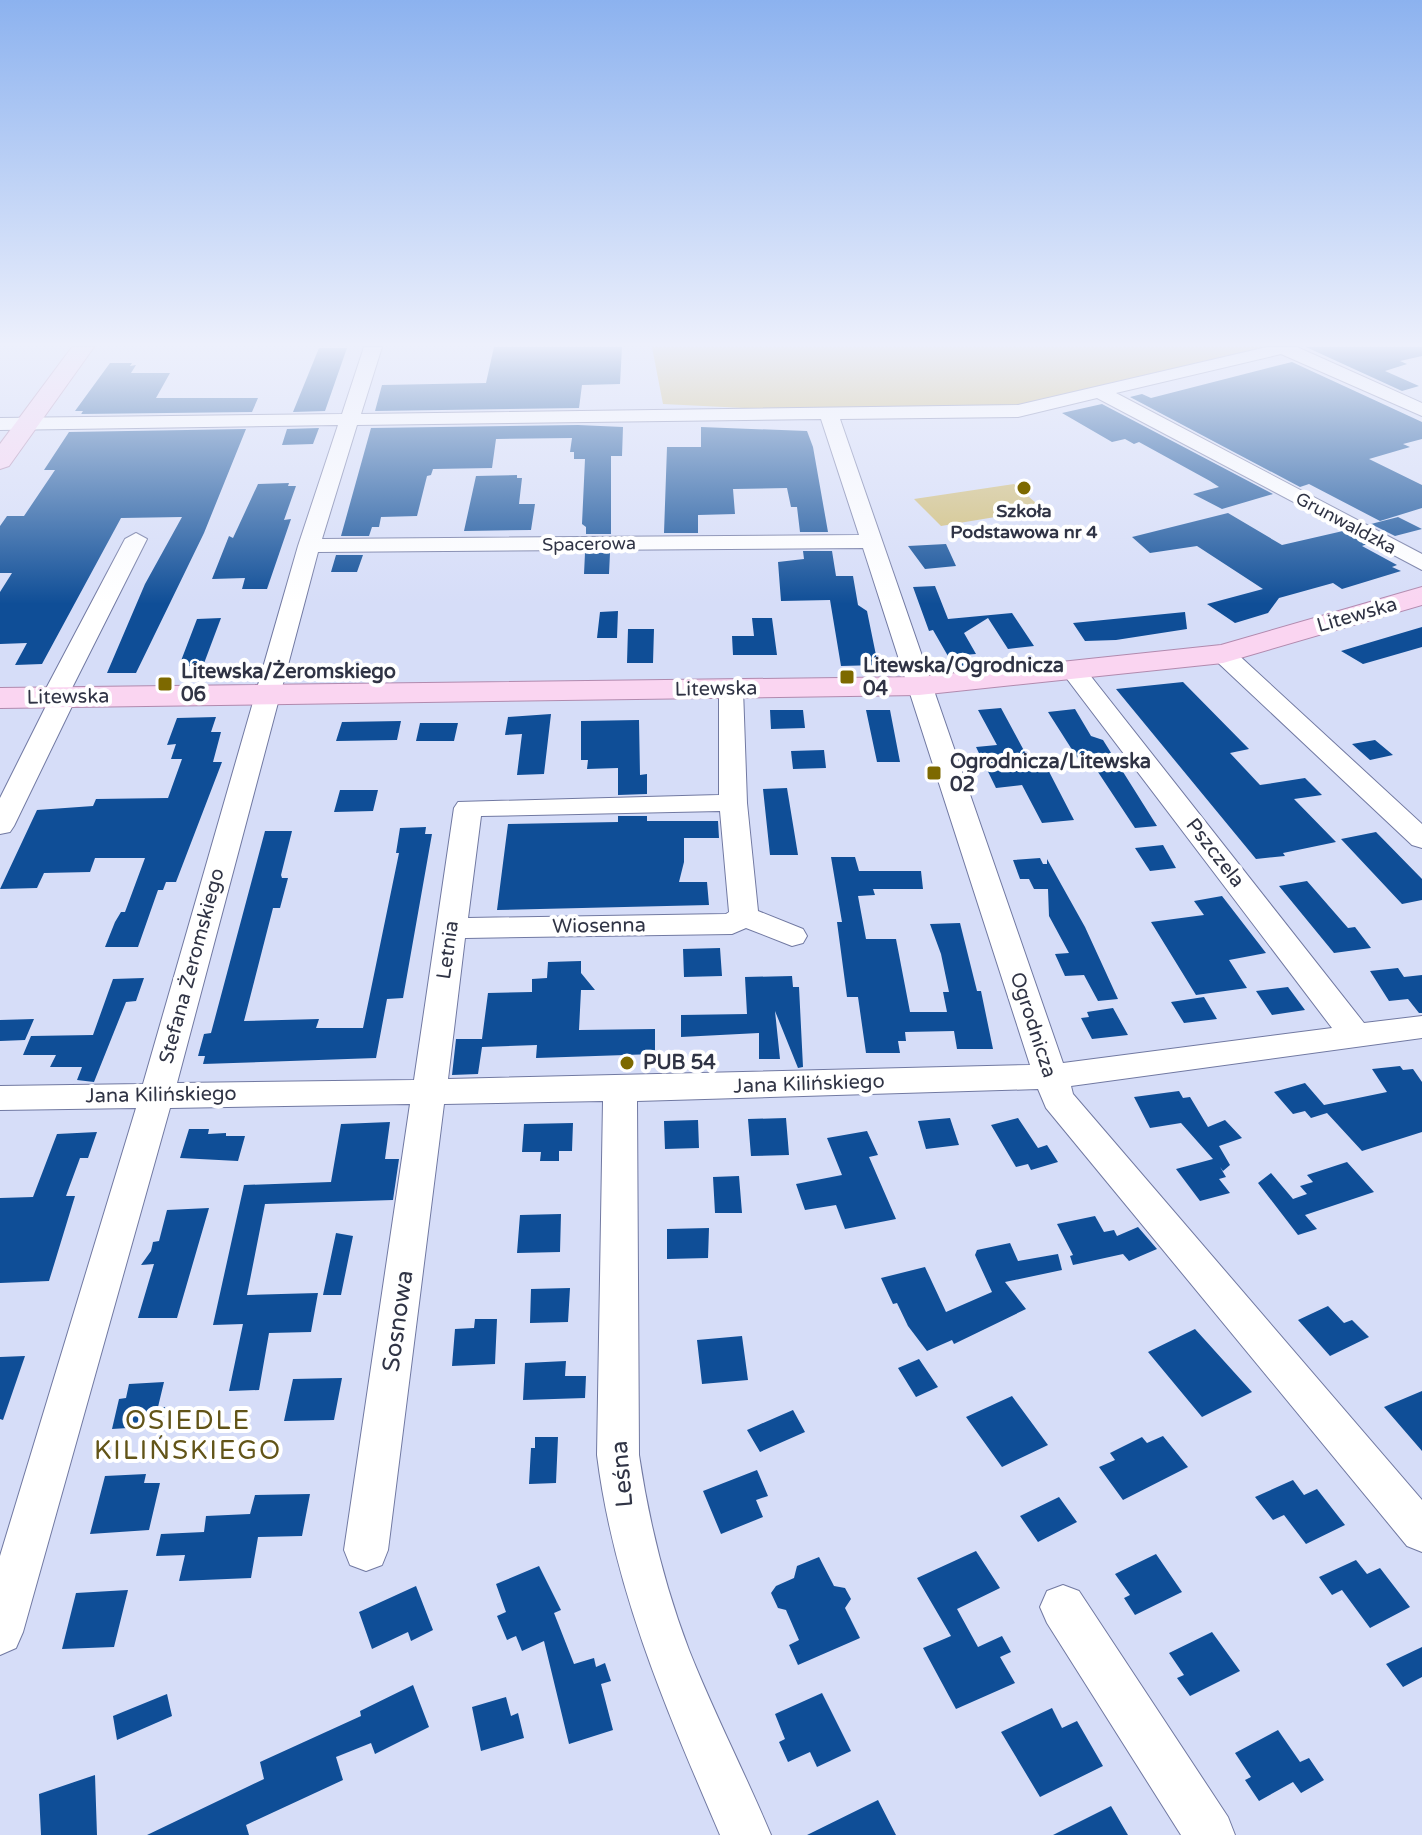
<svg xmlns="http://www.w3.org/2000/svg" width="1422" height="1835" viewBox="0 0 1422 1835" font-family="'Varela Round',sans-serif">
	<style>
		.green { fill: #cfbc74 }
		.building { fill: #0f4e97 }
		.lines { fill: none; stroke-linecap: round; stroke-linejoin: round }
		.minor-casing { stroke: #7179a2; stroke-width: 2 }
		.major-casing { stroke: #b18aae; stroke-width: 2 }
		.minor { fill: #fff; fill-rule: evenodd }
		.major { fill: #fad5f1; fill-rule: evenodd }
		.poi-dot { fill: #7d6900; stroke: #fff; stroke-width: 3 }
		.labels { text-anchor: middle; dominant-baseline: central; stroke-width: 8; stroke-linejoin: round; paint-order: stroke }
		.far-poi-label { font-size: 18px; font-weight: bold; fill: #303445; stroke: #fff }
		.far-street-label { font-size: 18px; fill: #303445; stroke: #fff }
		.street-label { font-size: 20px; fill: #303445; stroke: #fff }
		.poi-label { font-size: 20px; font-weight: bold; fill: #303445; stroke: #fff; text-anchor: start }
		.near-street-label { font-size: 24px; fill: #303445; stroke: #fff }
		.near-neighbourhood-label { font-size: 26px; letter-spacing: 2px; fill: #625418; stroke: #fff }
	</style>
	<rect width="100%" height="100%" fill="#d6ddf8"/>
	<path class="green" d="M652 347H1275L1015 408 827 412 663 404Z
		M1014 484 1043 509 941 526 914 499Z"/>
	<path class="building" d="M494 347H622L620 384 582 385 579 408 375 411 382 385 486 383Z
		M1306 347H1422V356L1400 361 1407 364 1385 371 1419 386 1402 391Z
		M319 348H347L325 411 293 412Z
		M1292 362 1422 422V439L1403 444 1410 447 1369 459 1422 485V508L1380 521 1309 484 1300 487 1130 397 1142 394 1151 398Z
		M110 363H132L130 366 136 365 131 373H170L156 398H258L252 412 81 414 83 411H75Z
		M1102 404 1273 494 1222 509 1193 494 1219 487 1210 481 1139 442 1134 444 1125 439 1112 442 1062 413Z
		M578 425 623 427 622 456H611V534H586V527L582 524 585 459H574V452H570L572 438 496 439 492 468 433 469 431 475 427 476 417 516 381 517 379 527H372L369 536H341L371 428Z
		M701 427 807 431 813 447 828 532H800L797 507H791L787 488 733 489 735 514 698 515V533H664L667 447H701Z
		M319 428 313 444 282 445 287 429Z
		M246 429 204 533 136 673H107L145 584 182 517 121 518 42 664 15 665 27 643 0 644V592L12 573H0V526L7 516H24L55 470H44L69 432Z
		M517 475V478H522L519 504H535L531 530 464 531 476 476Z
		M289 483 288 486H296L284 520 291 519 267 589H242L245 578 212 579 229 536 233 538 258 484Z
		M1228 513 1282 545 1343 531 1367 544 1362 546 1397 565 1392 567 1401 571 1342 589 1333 583 1279 598 1268 613 1235 623 1207 604 1263 589 1197 546 1150 553 1132 537Z
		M1398 517 1422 529 1395 536 1371 524Z
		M946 544 956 566 925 569 908 546Z
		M803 551H832L836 576H853L858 605 867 611 878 665 841 666 830 600 781 601 778 562 804 559Z
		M585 553H610L609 574H584Z
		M336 555H363L357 572H331Z
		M935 586 948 619 1012 613 1034 646 1008 649 988 618 964 633 976 654 963 655 967 666 956 670 933 630 929 631 913 587Z
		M618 611 617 638H597L600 612Z
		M1185 612 1187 629 1116 640 1085 641 1073 623Z
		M221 618 203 666H179L197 619Z
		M752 618H772L777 655H733L732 636H754Z
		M1422 627V647L1363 664 1341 651Z
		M628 629H654L653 663H627Z
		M1183 682 1249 749 1230 753 1260 785 1305 778 1322 795 1294 799 1336 842 1283 853 1285 856 1256 859 1116 689Z
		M1001 708 1029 760 1042 758 1074 820 1042 823 1022 785 996 788 976 747 997 745 978 710Z
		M1075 709 1091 736 1103 740 1157 826 1135 828 1096 769 1085 770 1048 712Z
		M770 710H803L805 728 771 729Z
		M866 710H890L900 762H877Z
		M551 714 544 774 517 775 522 734 505 735 508 717Z
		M216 717 211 732H221L213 762H222L176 882H166L163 890H158L138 947H105L115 922 121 912H125L145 858H95L90 872 44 873 37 888 0 889 37 810 93 806 96 799 168 798 182 759H171L176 744 167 745 177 718Z
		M639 720 640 775 647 774V794L618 795V768L587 769 588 760H581V721Z
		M401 721 397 740 336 741 342 722Z
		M420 723H458L454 741H416Z
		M1375 740 1393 755 1370 760 1352 744Z
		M824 750 826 768 793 769 791 751Z
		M787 788 798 855H770L763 789Z
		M340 790H378L373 811 334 812Z
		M618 816H647V821H718L719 838H684V862L679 882H707L709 905 497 910 508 824 618 822Z
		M426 827 425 834H432L403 998 387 999 376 1058 203 1064 205 1056H198L204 1034 211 1033 265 831H292L281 875 282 878H288L280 908H273L244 1021 319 1019 316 1028H363L399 853H396L400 828Z
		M1376 832 1422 879V900L1402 904 1341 839Z
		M1163 845 1176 868 1150 871 1135 848Z
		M831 857H855L859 871H921L923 889H873L875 895 858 896 866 939H896L910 1012H947L943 992H949L941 954 930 924 960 923 977 991H981L993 1049H957L954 1031 905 1032 906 1041H898L900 1053H866L858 997H847L837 922H842Z
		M1040 858 1043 864H1047V859L1085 927 1118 999 1098 1001 1084 975 1065 976 1055 954 1069 953 1049 916 1048 889H1034L1029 879H1020L1013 860Z
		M1307 881 1348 928 1355 927 1371 948 1334 953 1279 886Z
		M1222 896 1266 953 1229 960 1247 988 1196 995 1151 922 1204 915 1194 901Z
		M720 948 722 976 684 977 683 949Z
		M581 961V973L595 990H581L579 1030 655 1029V1054L536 1058 537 1045 482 1047 478 1074 452 1075 456 1039H482L488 993 532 992V979L547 978 548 962Z
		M1398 968 1404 977 1422 975V1013H1419L1408 999 1389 1001 1370 971Z
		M792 976 793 987H799L803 1067 798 1068 775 1011 780 1059H759V1033L681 1037V1015L747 1014 745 977Z
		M144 978 136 1001 126 1002 94 1082 77 1080 82 1067H50L56 1055H23L31 1036 93 1035 113 979Z
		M1288 987 1305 1010 1272 1015 1256 991Z
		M1204 997 1217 1019 1184 1023 1171 1002Z
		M1113 1008 1128 1035 1092 1039 1081 1018 1089 1017 1087 1012Z
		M34 1019 25 1040 0 1041V1020Z
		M1400 1066 1403 1070 1413 1069 1422 1082V1132L1362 1151 1327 1113 1311 1118 1305 1111 1293 1114 1274 1092 1305 1083 1324 1105 1387 1092 1372 1069Z
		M1179 1091 1183 1098 1190 1097 1208 1127 1225 1120 1242 1138 1219 1146 1230 1165 1223 1171 1220 1167 1226 1177 1219 1179 1230 1193 1200 1201 1176 1169 1213 1159 1181 1123 1150 1128 1134 1097Z
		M786 1118 789 1155 751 1156 748 1119Z
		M950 1118 959 1145 926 1149 918 1121Z
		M1018 1118 1038 1148 1047 1145 1058 1162 1031 1170 1028 1164 1016 1167 991 1125Z
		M698 1120 699 1148 665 1149 664 1121Z
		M390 1122 385 1159H399L393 1200 265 1204 247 1295 318 1293 311 1332 269 1333 259 1390 229 1391 243 1324 213 1325 244 1185 331 1182 341 1124Z
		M573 1123 572 1151H559V1161H540L541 1152H522L524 1124Z
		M189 1129H209L208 1134 226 1133V1136H245L238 1161 180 1158Z
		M867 1131 878 1155 869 1157 896 1219 845 1229 836 1205 805 1210 796 1184 842 1175 827 1138Z
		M97 1132 88 1158H80L66 1196H75L49 1281 0 1283V1198L33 1197 57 1134Z
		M1347 1162 1374 1192 1305 1215 1317 1229 1298 1235 1258 1183 1271 1173 1293 1199 1307 1194 1300 1186 1313 1182 1307 1175Z
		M739 1176 742 1213H715L713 1177Z
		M209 1208 177 1318H138L154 1264 141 1265 151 1251 153 1242 159 1241 167 1210Z
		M561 1214 560 1252 517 1253 520 1215Z
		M1095 1216 1104 1232 1114 1230 1117 1236 1138 1227 1157 1249 1129 1261 1123 1254 1073 1265 1070 1256 1073 1255 1057 1224Z
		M709 1228 708 1258 667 1259V1229Z
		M336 1233 353 1236 341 1295H323Z
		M1010 1243 1018 1261 1058 1254 1062 1270 1005 1282 1026 1309 954 1344 952 1340 927 1351 908 1326 897 1303 893 1304 881 1278 925 1267 946 1312 992 1292 975 1255 977 1250Z
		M570 1288 568 1322 530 1323 531 1289Z
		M1328 1306 1344 1323 1352 1320 1369 1337 1330 1356 1298 1320Z
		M475 1319H497L495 1364 452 1366 455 1329 474 1328Z
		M1195 1329 1252 1392 1202 1417 1148 1352Z
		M742 1336 748 1380 702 1384 697 1340Z
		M25 1356 3 1420 0 1419V1357Z
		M919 1359 938 1387 916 1397 898 1368Z
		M566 1361 565 1376H586L585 1398 523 1400 525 1363Z
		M342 1378 334 1420 284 1421 293 1379Z
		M164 1382 158 1407H165L160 1426 112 1429 119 1399 126 1398 129 1384Z
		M1422 1391V1451L1384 1407Z
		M1012 1396 1048 1445 1002 1467 966 1417Z
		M793 1410 805 1432 760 1452 747 1430Z
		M1163 1436 1188 1467 1123 1500 1099 1467 1115 1460 1110 1453 1142 1437 1147 1443Z
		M535 1437H558L556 1483 529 1484 531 1448H535Z
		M757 1470 768 1496 756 1500 763 1517 721 1534 703 1491Z
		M146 1474 144 1483H160L149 1530 90 1534 105 1476Z
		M1293 1480 1304 1495 1317 1489 1345 1525 1306 1544 1284 1515 1273 1520 1255 1497Z
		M310 1494 302 1536 258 1537 251 1578 179 1581 185 1555 156 1556 161 1534 204 1532 206 1516 250 1514 255 1495Z
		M1059 1497 1077 1522 1038 1542 1020 1516Z
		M976 1551 1000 1588 957 1609 978 1647 1002 1636 1011 1652 1000 1657 1015 1683 956 1709 923 1648 951 1636 917 1578Z
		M1156 1554 1182 1592 1135 1615 1124 1598 1130 1595 1115 1574Z
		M819 1557 834 1586 845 1588 851 1599 845 1608 860 1638 798 1665 789 1645 799 1640 786 1610 778 1608 771 1593 776 1586 794 1578 797 1566Z
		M1356 1560 1367 1574 1380 1568 1410 1607 1370 1628 1342 1590 1332 1595 1319 1577Z
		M539 1566 561 1610 554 1613 574 1664 594 1658 596 1667 605 1663 611 1681 601 1684 613 1730 569 1744 544 1641 522 1651 516 1636 507 1640 497 1616 506 1612 496 1584Z
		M416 1586 433 1630 411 1641 408 1632 372 1649 359 1612Z
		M128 1590 114 1647 62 1649 76 1593Z
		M1212 1632 1240 1671 1190 1696 1177 1678 1184 1675 1169 1653Z
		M1422 1647V1677L1403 1687 1386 1664Z
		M413 1685 429 1727 375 1754 371 1743 336 1757 343 1780 246 1825 249 1835H147L264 1779 260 1762 361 1716 360 1711Z
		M822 1693 851 1751 817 1767 810 1752 788 1762 779 1742 785 1739 775 1714Z
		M167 1694 172 1716 117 1740 113 1716Z
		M506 1697 511 1716 518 1713 524 1738 481 1751 472 1707Z
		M1052 1708 1062 1728 1077 1721 1103 1766 1040 1797 1001 1732Z
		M1278 1730 1300 1762 1309 1758 1324 1780 1301 1793 1293 1782 1259 1801 1245 1780 1251 1777 1235 1753Z
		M95 1775 97 1835H41L39 1794Z
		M878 1800 896 1835H807Z
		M1111 1806 1128 1835H1053Z"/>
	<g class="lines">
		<g class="minor-casing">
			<path id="minor" d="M364 347H382L361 414 1018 405 1267 347H1297L1422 403V416L1281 354 1116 393 1422 554V570L1097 398 1018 417 840 419 1063 1063 1332 1028 1064 675 1061 670 1064 665H1082L1364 1023 1422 1016V1038L1071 1086 1073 1094 1422 1500V1552L1407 1546 1046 1108 1038 1089 637 1101 639 1455C649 1522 665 1587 689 1650 714 1713 745 1773 771 1835H720C667 1711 614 1590 597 1455L603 1101 444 1104 388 1550 382 1565 366 1571 350 1565 344 1550 410 1104 170 1108 23 1632 16 1648 0 1655V1556L136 1108 0 1110V1086L143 1084 298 546 338 425 0 430V418L342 414ZM821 419 859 535 322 539 357 425ZM863 548 1030 1065 448 1079 465 938 732 934 746 928 792 946 803 943 807 936 803 929 758 911 747 803 743 689 740 684H722L719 689V795L458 802 454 808 414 1080 177 1083 318 552ZM720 811 729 912 726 914 468 918 481 816Z
				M136 533 147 539 70 692 76 698 14 826 10 832 0 834V798L47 704 41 698 125 539Z
				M1223 647 1232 649 1422 824V848L1412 845 1214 659 1211 654 1214 649Z
				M1063 1585 1079 1591 1228 1817 1235 1835H1181L1047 1623 1040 1607 1047 1591Z"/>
		</g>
		<g class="major-casing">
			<path id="major" d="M72 347H94L9 466 0 469V444Z
				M1422 587V605L1223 663 919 695 0 708V688L919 677 1221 645Z"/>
		</g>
		<use href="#minor" class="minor"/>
		<use href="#major" class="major"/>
	</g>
	<linearGradient id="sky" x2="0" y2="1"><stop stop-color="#8cb2ef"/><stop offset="0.57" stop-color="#edf0fc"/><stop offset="1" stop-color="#edf0fc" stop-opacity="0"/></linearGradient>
	<rect width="1422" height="604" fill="url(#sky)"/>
	<g class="poi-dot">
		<circle cx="1024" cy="488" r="8"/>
		<rect x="839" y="669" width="16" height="16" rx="4"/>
		<rect x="157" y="676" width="16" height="16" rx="4"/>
		<rect x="926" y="765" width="16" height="16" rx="4"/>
		<circle cx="627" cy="1063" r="8"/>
	</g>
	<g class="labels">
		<g class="far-poi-label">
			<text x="1024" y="511">Szkoła<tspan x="1024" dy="21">Podstawowa nr 4</tspan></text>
		</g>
		<g class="far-street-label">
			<text transform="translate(1346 523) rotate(28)">Grunwaldzka</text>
			<text transform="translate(589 544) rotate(-1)">Spacerowa</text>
		</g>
		<g class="street-label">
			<text transform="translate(1357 615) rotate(-16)">Litewska</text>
			<text transform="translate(716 689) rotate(-1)">Litewska</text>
			<text transform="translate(68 697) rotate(-1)">Litewska</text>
			<text transform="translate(1215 853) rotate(52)">Pszczela</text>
			<text transform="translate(599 926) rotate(-1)">Wiosenna</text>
			<text transform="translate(448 950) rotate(-82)">Letnia</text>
			<text transform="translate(192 966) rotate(-75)">Stefana Żeromskiego</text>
			<text transform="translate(1033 1025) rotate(72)">Ogrodnicza</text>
			<text transform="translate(809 1084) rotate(-2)">Jana Kilińskiego</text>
			<text transform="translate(161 1095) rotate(-1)">Jana Kilińskiego</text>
		</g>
		<g class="poi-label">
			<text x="863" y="666">Litewska/Ogrodnicza<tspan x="863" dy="23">04</tspan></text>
			<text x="181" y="672">Litewska/Żeromskiego<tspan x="181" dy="23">06</tspan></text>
			<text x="950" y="762">Ogrodnicza/Litewska<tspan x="950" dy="23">02</tspan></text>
			<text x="643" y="1063">PUB 54</text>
		</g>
		<g class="near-street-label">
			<text transform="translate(398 1321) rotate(-82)">Sosnowa</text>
			<text transform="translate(622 1474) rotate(-95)">Leśna</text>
		</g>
		<g class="near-neighbourhood-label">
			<text x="188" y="1420">OSIEDLE<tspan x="188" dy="30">KILIŃSKIEGO</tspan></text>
		</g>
	</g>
</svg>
